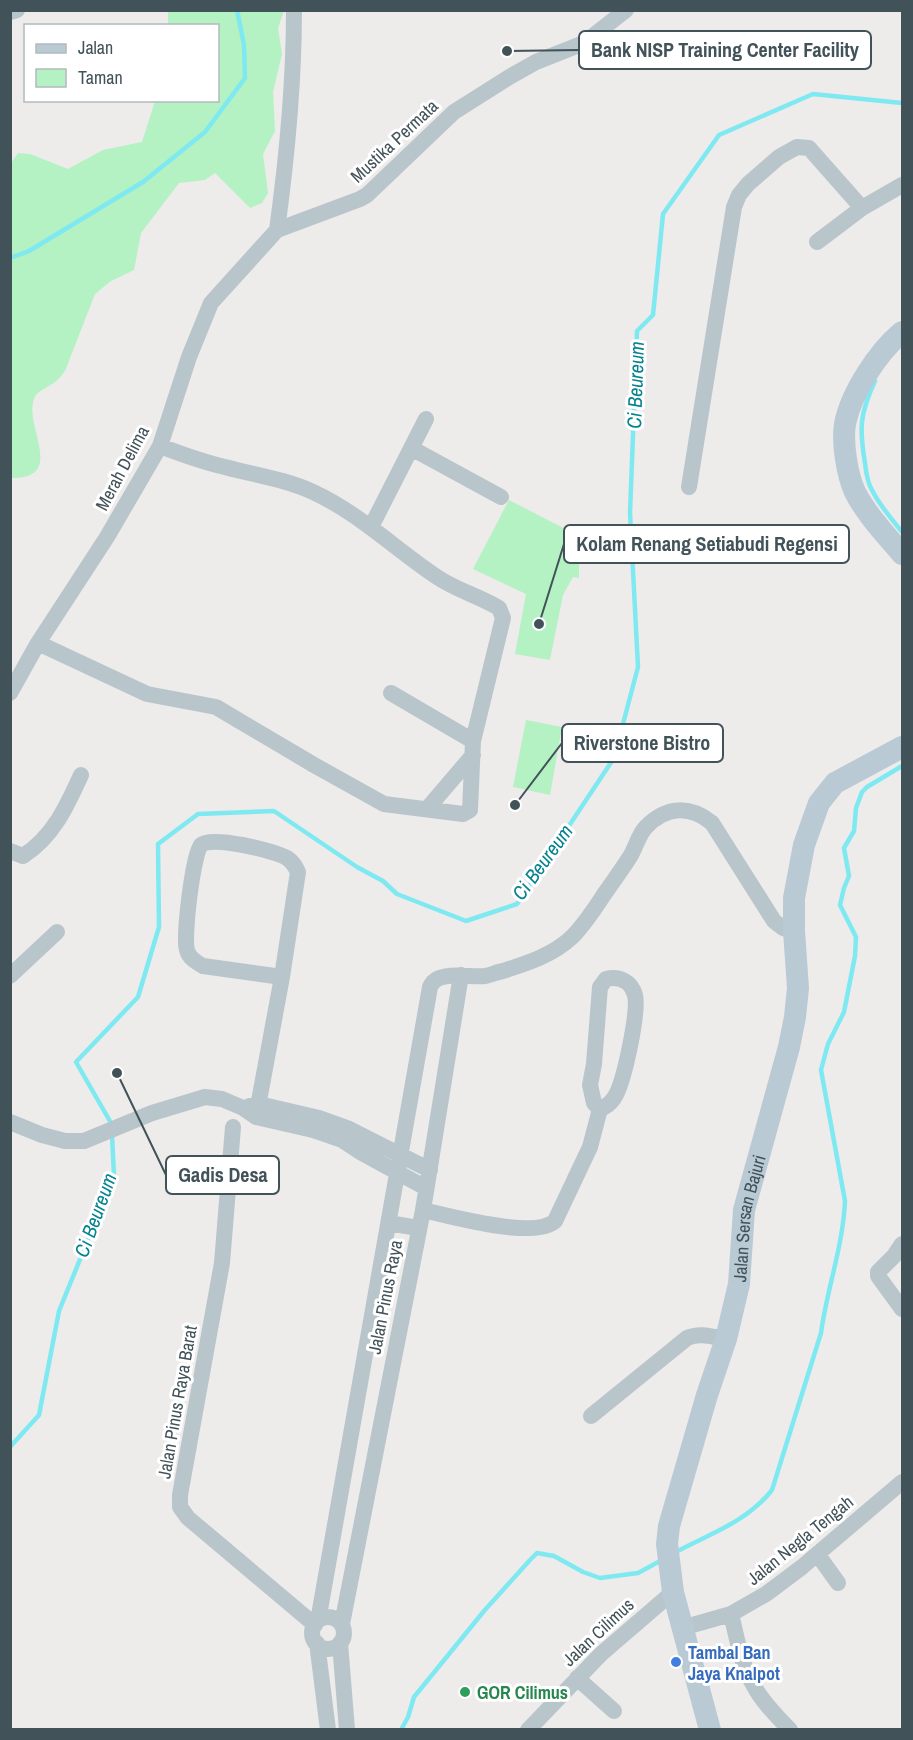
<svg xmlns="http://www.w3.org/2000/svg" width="913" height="1740" viewBox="0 0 913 1740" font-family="'Archivo Narrow',sans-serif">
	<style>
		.green { fill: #b4f1c3 }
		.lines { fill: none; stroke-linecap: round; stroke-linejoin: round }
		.stream { stroke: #7ee9f1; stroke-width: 4.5 }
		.street { stroke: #b8c6cc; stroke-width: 16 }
		.secondary { stroke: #bacad4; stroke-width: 22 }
		.shop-dot { fill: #3f7fe0; stroke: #fff; stroke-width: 2 }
		.leisure-dot { fill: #2e9e5b; stroke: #fff; stroke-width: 2 }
		.labels { text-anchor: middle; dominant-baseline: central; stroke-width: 6; stroke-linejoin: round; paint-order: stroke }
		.street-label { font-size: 18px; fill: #425259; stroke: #fff }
		.shop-label { font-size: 18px; font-weight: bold; fill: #366cbe; stroke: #fff; text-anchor: start }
		.leisure-label { font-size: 18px; font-weight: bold; fill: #27864d; stroke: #fff; text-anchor: start }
		.water-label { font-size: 20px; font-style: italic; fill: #05838e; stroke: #fff }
		.leader { fill: none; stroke: #425259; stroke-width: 2 }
		.callout-dot { fill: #425259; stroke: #fff; stroke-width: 2 }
		.callout { fill: #fff; stroke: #425259; stroke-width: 2 }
		.callout-label { font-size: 20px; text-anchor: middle; font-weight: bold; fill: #425259 }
	</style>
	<rect width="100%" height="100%" fill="#eeebeb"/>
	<path class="green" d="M168 11H284L278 28 282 54 273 92 275 131 263 154 268 193 262 203 250 208 215 173 205 180 179 183 141 233 134 270 111 281 95 294 65 371C62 375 59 379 55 382 50 386 40 390 36 395 19 422 70 478 11 478V163L18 153 30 154 68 169 103 150 142 142 155 101 218 100V26L168 25Z
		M509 500 579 536V578L573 577 563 595 550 660 515 654 526 594 473 569Z
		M526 720 562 727 550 795 513 787Z"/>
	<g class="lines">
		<path class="stream" d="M10 258 29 251 143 182 205 132 245 78 244 45 237 10
			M875 381C860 413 859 428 865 463 866 472 867 482 872 490 879 505 892 519 902 532
			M112 1126 111 1123 76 1062 138 997 159 927 158 844 198 814 274 811 357 867 383 881 397 894 466 921 517 904 614 758 638 667 630 513 637 331 653 315 663 214 719 135 813 94 902 103
			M10 1447 39 1415 59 1311 114 1176 112 1135
			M674 1553C709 1534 747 1522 772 1490L821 1333C827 1289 843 1246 845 1201L821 1070 828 1044 844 1012 855 956 856 937 840 905 844 888 849 876 844 848 854 831 856 808 862 792 867 787 902 766
			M401 1730 408 1717 414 1697 484 1611 530 1560 537 1553 554 1556 583 1572 600 1578 638 1573 662 1560"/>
		<path class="street" d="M10 12 17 10
			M277 230C287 157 294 84 294 10
			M817 242 862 208
			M411 448 501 497
			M689 487 734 207 739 195 748 184 779 157 797 147 809 148 862 208 902 185
			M371 527 426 419
			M38 643 147 694 216 707 314 765 384 804 463 814 470 810 473 741 503 618 499 608C479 596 456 590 437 577 395 549 359 513 313 492 285 479 254 475 225 467 203 462 181 454 160 446
			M10 693 38 643 107 537 160 446 189 357 211 303 277 230 360 199 367 195 454 112 511 76 536 62 584 43 626 10
			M391 693 473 741
			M427 809 473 755
			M10 851 23 856C53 837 67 806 81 775
			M10 976 57 932
			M249 1106 259 1104 319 1118 347 1128 430 1170
			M256 1117 282 977 298 872C295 866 293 862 287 858 276 851 210 835 201 845 193 854 183 937 187 950 189 958 196 962 203 966L282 977
			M10 1122 42 1135 65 1141H84L152 1113 205 1097 222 1099 243 1108 256 1117 313 1130 342 1140 362 1153 426 1188
			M233 1127 222 1263 180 1495V1507L188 1518 315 1625
			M423 1210C449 1216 535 1240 555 1221L590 1147 600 1109 594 1103 590 1085 594 1064 600 987 606 979C619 976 631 981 635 995 639 1011 624 1084 614 1098 610 1104 606 1107 600 1109
			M389 1223 418 1228
			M902 1244 894 1256 878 1272V1276L902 1309
			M591 1416 687 1338C700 1332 713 1337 726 1339
			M818 1555 838 1583
			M731 1614C737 1638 741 1665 754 1686 763 1703 777 1716 790 1730
			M312 1633a16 16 0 1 1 32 0a16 16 0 1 1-32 0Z
			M318 1621 430 987C437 969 470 978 485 976 491 975 497 972 503 971 528 963 553 955 572 937 585 924 595 908 605 893 614 880 623 868 631 855 636 846 639 834 646 827 666 806 690 805 712 823L774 921 783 928 794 931
			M342 1624 423 1210 461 975
			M682 1628 731 1614 766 1594 802 1567 902 1482
			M317 1643 328 1730
			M340 1643 347 1730
			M577 1678 614 1711
			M528 1730 601 1654 673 1592"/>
		<g class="secondary">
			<path d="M902 332C878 352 851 393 845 424 842 442 847 475 855 492 866 514 886 535 902 554"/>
			<path id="s1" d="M710 1730 673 1592 667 1544 669 1526 707 1395 726 1339 739 1284 744 1210 789 1047 795 1017 798 988 794 931V898L804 845 819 803 835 783 902 747"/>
		</g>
	</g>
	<circle class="shop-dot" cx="676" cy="1662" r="6"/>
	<circle class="leisure-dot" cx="465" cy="1692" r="6"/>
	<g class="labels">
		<g class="street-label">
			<text transform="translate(394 141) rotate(-43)">Mustika Permata</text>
			<text transform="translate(122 468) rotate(-62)">Merah Delima</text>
			<text stroke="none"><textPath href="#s1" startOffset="528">Jalan Sersan Bajuri</textPath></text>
			<text transform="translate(385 1297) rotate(-79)">Jalan Pinus Raya</text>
			<text transform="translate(177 1402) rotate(-80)">Jalan Pinus Raya Barat</text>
			<text transform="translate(800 1540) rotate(-39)">Jalan Negla Tengah</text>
			<text transform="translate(598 1632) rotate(-43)">Jalan Cilimus</text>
		</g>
		<g class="shop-label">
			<text x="688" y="1652">Tambal Ban<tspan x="688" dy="21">Jaya Knalpot</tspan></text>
		</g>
		<g class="leisure-label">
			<text x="477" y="1692">GOR Cilimus</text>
		</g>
		<g class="water-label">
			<text transform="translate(635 385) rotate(-88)">Ci Beureum</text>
			<text transform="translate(542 862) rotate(-54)">Ci Beureum</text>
			<text transform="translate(95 1215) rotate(-70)">Ci Beureum</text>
		</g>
	</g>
	<path class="leader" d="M507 51L579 50M539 624L564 544M515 805L562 743M117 1073L166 1175"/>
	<g class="callout-dot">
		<circle cx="507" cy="51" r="6"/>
		<circle cx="539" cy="624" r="6"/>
		<circle cx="515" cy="805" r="6"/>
		<circle cx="117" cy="1073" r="6"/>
	</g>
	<g class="callout">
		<rect x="579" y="31" width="292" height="38" rx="6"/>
		<rect x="564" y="525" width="285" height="38" rx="6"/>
		<rect x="562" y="724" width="161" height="38" rx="6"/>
		<rect x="166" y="1156" width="113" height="38" rx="6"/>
	</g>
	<g class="callout-label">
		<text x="725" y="57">Bank NISP Training Center Facility</text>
		<text x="707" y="551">Kolam Renang Setiabudi Regensi</text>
		<text x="642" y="750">Riverstone Bistro</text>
		<text x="223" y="1182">Gadis Desa</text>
	</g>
	<rect width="913" height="1740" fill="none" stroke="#425259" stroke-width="24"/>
	<rect x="24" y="24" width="195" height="78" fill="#ffffff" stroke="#b3babd" stroke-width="1.5"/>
	<rect x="36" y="44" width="30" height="9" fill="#bacad4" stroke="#b3babd" stroke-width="1.5"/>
	<text x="78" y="54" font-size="18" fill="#425259">Jalan</text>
	<rect x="36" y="69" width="30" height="18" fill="#b4f1c3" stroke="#b3babd" stroke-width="1.5"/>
	<text x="78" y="84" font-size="18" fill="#425259">Taman</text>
</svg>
